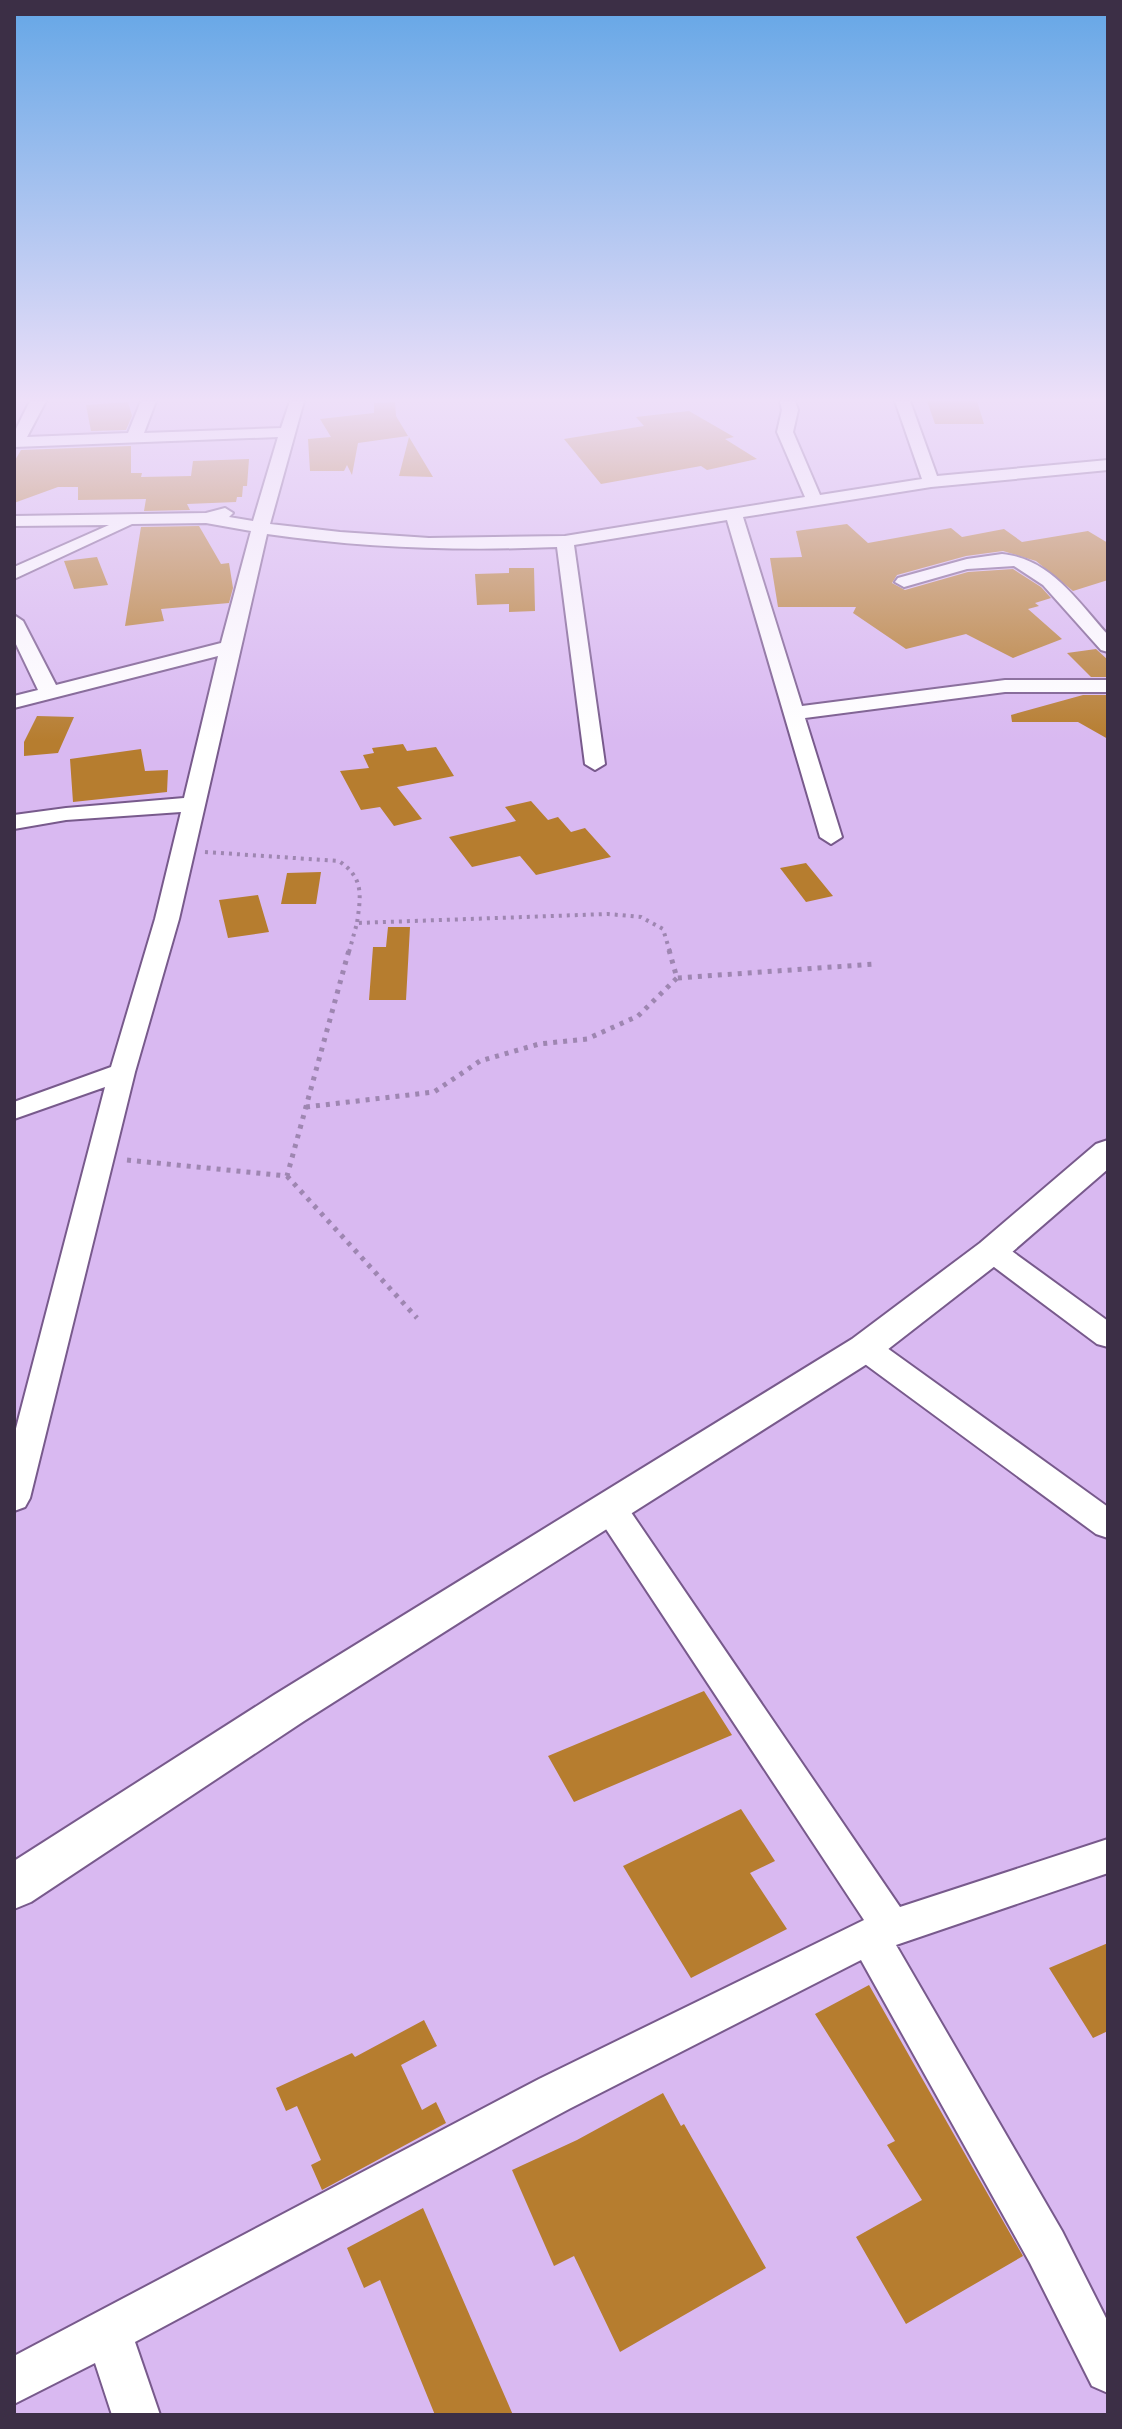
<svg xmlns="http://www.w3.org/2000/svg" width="1122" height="2429" viewBox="0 0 1122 2429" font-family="'PT Sans',sans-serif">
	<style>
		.building { fill: #b67d2f }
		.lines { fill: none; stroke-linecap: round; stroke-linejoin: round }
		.minor-casing { stroke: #785a8c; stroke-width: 4 }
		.tertiary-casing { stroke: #785a8c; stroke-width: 4 }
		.path-far1 { stroke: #9e86b1; stroke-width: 4; stroke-dasharray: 3 5; stroke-linecap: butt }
		.path { stroke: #9e86b1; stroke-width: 5; stroke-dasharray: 4 6; stroke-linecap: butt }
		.minor { fill: #fff; fill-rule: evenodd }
		.tertiary { fill: #fff; fill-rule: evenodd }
	</style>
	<rect width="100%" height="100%" fill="#d9b9f1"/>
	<path class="building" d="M927 401H977L984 424H935Z
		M128 402 132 416 126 430 91 431 86 405Z
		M395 402 396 416 408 436 358 443 352 475 347 465 344 471H310L308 439 331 437 320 419 374 413V403Z
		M689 411 734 437 725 439 757 459 707 470 701 466 601 484 564 439 644 426 636 417Z
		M409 437 433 477 399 476Z
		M131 446V473H142L141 477 191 476 193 461 249 459 247 486H243L242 497H237L236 502 187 504 190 510 144 511 146 499 78 500V487H58L14 503V462L21 450Z
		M847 524 868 543 951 528 962 537 1004 529 1022 542 1088 531 1108 543V580L1073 591 1036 561 1003 551 966 556 897 575 892 583 905 590 968 572 1013 569 1041 587 1051 598 1035 603 1039 606 1028 609 1062 639 1013 658 966 634 906 649 853 613 856 607H778L770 558 802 557 796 531Z
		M199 526 221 564 229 563 233 588 229 603 161 609 164 621 125 626 141 527Z
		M97 557 108 585 74 589 64 561Z
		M509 568H534L535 611 509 612V604L477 605 475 574 509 573Z
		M1096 649 1108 660V677H1091L1067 653Z
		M1083 695H1108V739L1078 722H1012L1011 715Z
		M37 716 74 717 58 753 24 756V742Z
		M403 744 407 751 436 747 454 776 397 787 422 819 394 826 380 807 361 810 340 771 369 768 363 755 374 753 372 748Z
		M141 749 145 771 168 770 167 792 73 802 70 759Z
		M531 801 548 820 558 817 571 832 585 828 611 857 536 875 520 856 472 867 449 837 516 821 505 807Z
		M806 863 833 896 806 902 780 868Z
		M321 872 316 904H281L287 873Z
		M258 895 269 932 228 938 219 900Z
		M388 927H410L406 1000H369L373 947H386Z
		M704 1691 732 1735 574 1802 548 1756Z
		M741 1809 775 1861 750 1873 787 1929 691 1978 623 1866Z
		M1108 1943V2031L1093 2038 1049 1968Z
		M869 1985 1023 2256 906 2324 856 2237 922 2200 887 2145 895 2141 815 2014Z
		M424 2020 437 2046 401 2065 422 2110 436 2102 446 2123 322 2190 311 2165 321 2160 297 2106 286 2111 276 2088 352 2053 355 2057Z
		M663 2093 681 2126 684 2124 766 2268 620 2352 574 2256 554 2266 512 2170 577 2140Z
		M423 2208 513 2415H435L380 2280 364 2288 347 2248Z"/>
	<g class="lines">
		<g class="minor-casing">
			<path id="minor" d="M30 401H46L27 437 128 433 141 401H156L144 433 281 428 290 401H304L270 524 340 532 429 538 565 536 805 497 777 432 782 410 780 401H795L798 410 793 432 820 495 922 479 895 401H910L937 476 1108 460V470L931 487 743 517 802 706 1005 680H1108V692H1005L805 718 842 837 831 844 820 837 727 520 574 545 605 764 595 770 585 764 557 547C460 551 363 548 267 534L179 919 135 1072 30 1498 25 1507 14 1511V1436L105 1087 14 1119V1102L111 1067 155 919 181 812 66 820 14 829V815L66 808 184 798 218 656 14 708V696L38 690 14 640V615L23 621 56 685 221 643 251 531 206 523 132 524 14 579V567L109 525 14 526V516L206 513 225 508 233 513 229 517 253 521 278 437 14 447V433Z
				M1002 554C1051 559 1077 601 1108 635V652L1101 650 1043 585 1014 566 967 569 904 587 895 582 898 578 967 559Z
				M992 1241 1002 1244 1108 1321V1347L1097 1344 982 1258 978 1251 982 1244Z
				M865 1337 876 1340 1108 1507V1538L1096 1534 854 1356 850 1348 854 1340Z
				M610 1495 622 1499 900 1907 1108 1839V1873L896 1945 1062 2231 1108 2322V2393L1092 2386 1030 2263 861 1960 569 2109 135 2342 160 2415H112L95 2363 14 2404V2356L539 2079 864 1920 598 1517 594 1508 598 1499Z"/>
		</g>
		<g class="tertiary-casing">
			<path id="tertiary" d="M1108 1140V1169L1004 1259 878 1357 304 1721 31 1902 14 1909V1861L274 1695 852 1339 980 1243 1096 1144Z"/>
		</g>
		<path class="path-far1" d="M205 852 339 861C364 878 361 895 357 923
			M349 952 357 923 608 914 641 917 663 929 670 952"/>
		<path class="path" d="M669 950 677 978 875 964
			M306 1107 434 1092 480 1061 539 1044 587 1039 638 1016 677 978
			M127 1160 287 1176 349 950
			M287 1176 417 1318"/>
		<use href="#minor" class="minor"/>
		<use href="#tertiary" class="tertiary"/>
	</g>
	<linearGradient id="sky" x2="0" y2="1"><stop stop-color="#64a6e6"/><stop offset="0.54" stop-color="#eee0f9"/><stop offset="1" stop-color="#eee0f9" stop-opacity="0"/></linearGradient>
	<rect width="1122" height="741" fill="url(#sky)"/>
	<rect width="1122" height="2429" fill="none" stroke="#3c2f46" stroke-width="32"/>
</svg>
